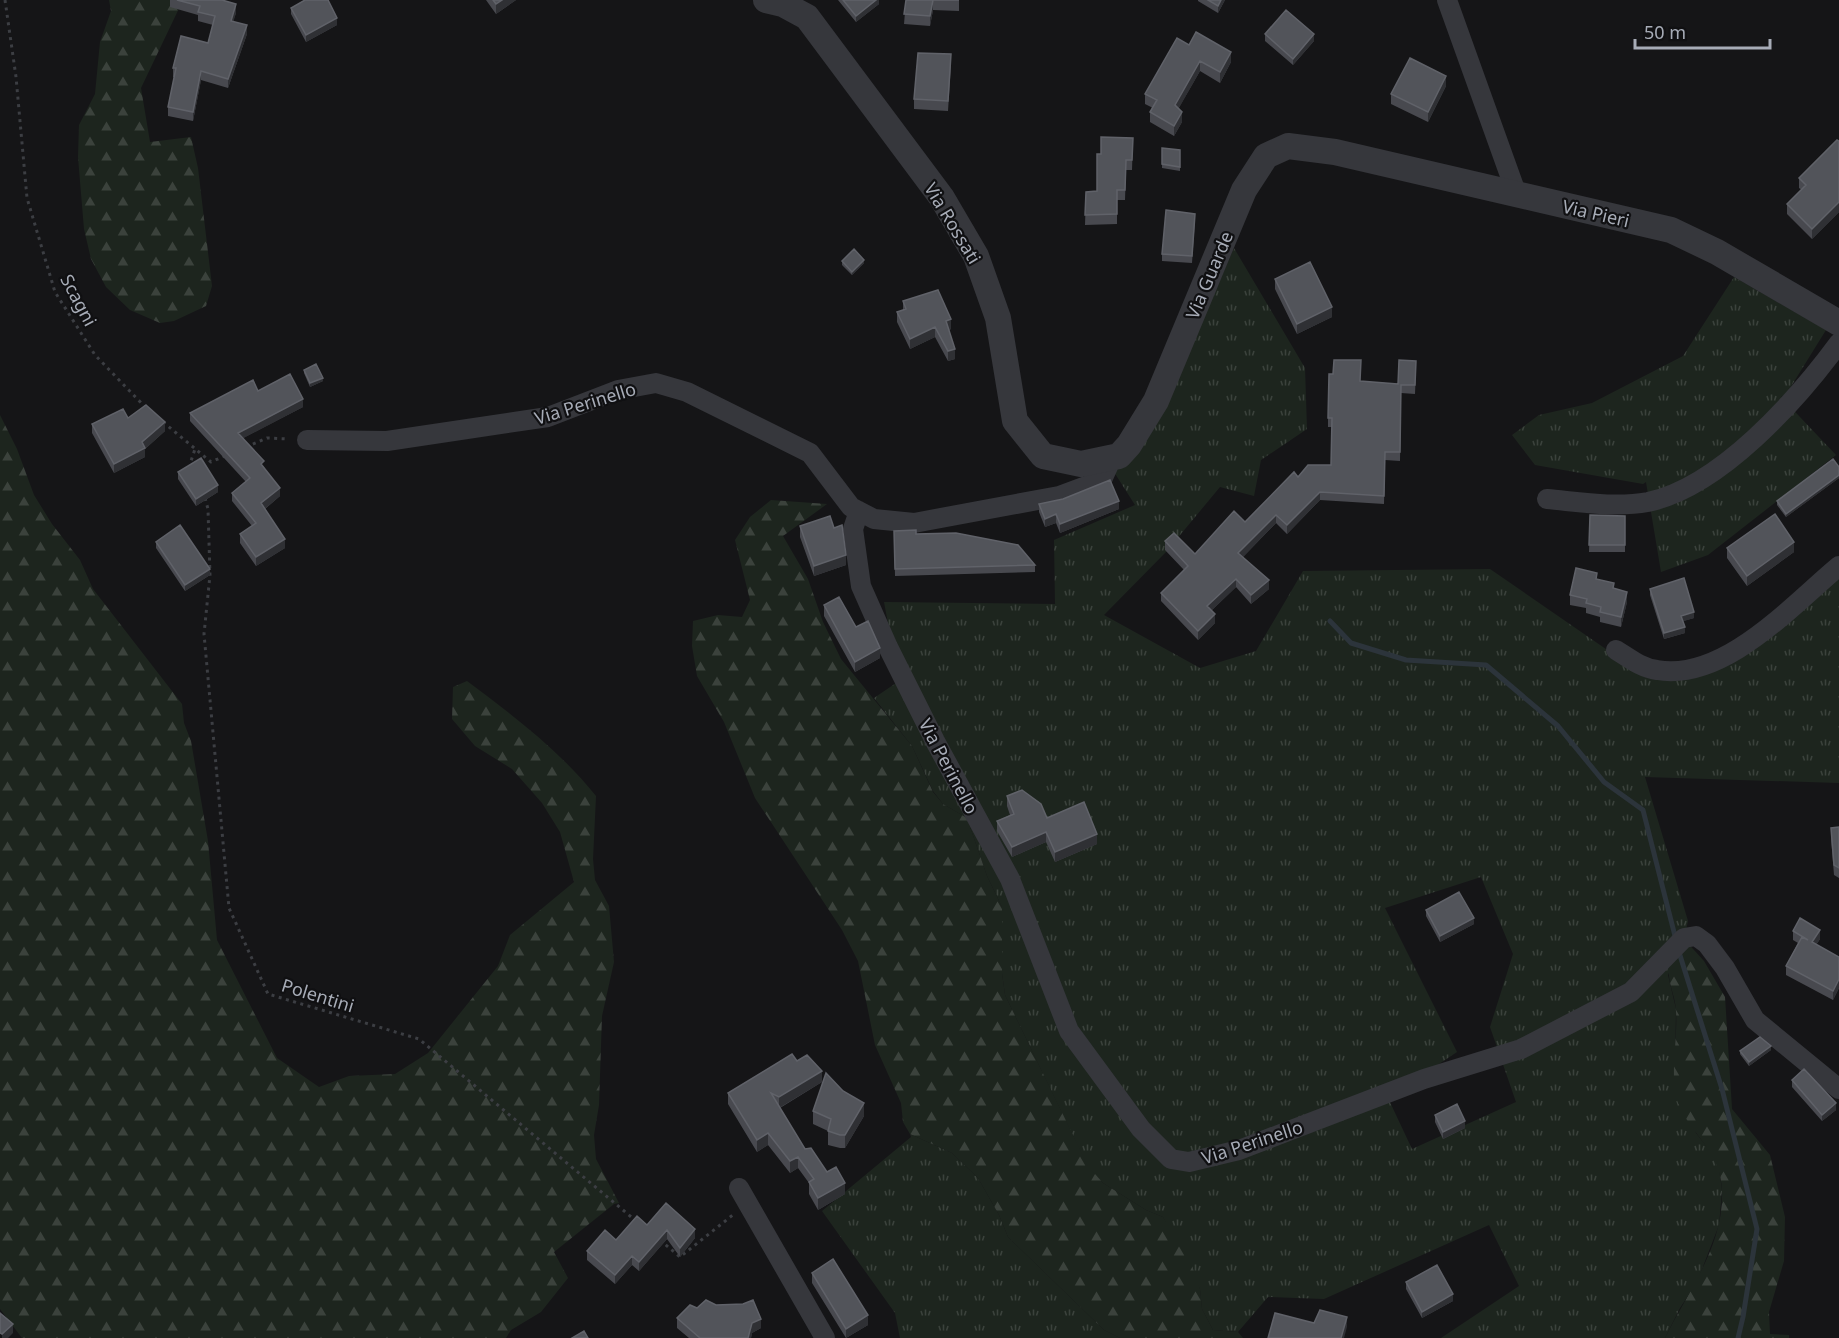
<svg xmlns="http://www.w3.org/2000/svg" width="1839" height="1338" viewBox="0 0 1839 1338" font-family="'Noto Sans',sans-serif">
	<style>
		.grass { fill: url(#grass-tufts); fill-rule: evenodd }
		.forest { fill: url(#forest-firs) }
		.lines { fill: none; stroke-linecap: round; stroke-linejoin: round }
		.stream { stroke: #2c343b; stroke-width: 5 }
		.path { stroke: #3c3e43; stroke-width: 3; stroke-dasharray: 3 4.5; stroke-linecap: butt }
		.minor { stroke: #36373c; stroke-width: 20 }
		.tertiary { stroke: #36373c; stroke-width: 26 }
		.wall { fill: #48494f }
		.shaded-wall { fill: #2f3034 }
		.building { fill: #52545a; stroke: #606269; stroke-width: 1.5 }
		.labels { text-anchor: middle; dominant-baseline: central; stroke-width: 4.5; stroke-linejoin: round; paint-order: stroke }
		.street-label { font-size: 18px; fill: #a7acb7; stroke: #101012 }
	</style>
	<defs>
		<pattern id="grass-tufts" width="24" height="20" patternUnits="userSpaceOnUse" patternTransform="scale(1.5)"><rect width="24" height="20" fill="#1d251e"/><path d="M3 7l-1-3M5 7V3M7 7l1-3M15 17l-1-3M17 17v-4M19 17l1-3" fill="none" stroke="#3b423c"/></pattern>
		<pattern id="forest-firs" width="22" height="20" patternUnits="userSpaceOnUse" patternTransform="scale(1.5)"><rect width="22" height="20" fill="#1d251e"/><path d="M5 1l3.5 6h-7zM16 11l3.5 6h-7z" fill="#3b423c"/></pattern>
	</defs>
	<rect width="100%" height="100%" fill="#151517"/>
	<path class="grass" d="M1234 248 1305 368 1307 429 1261 460 1254 496 1220 487 1166 552 1104 615 1200 668 1256 651 1303 571 1490 569 1629 665H1711L1839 568V783L1645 777 1688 921 1684 939 1668 975 1676 1009 1675 1068 1696 1133 1718 1161 1722 1191 1719 1225 1697 1282 1680 1308 1665 1338H1441L1519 1286 1489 1225 1324 1299 1268 1297 1238 1332 1213 1330 1202 1309 1200 1289 1163 1217 1146 1210 1103 1183 1088 1167 1005 995 1002 973V907L987 876 967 818 943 804 933 791 912 746 874 698 899 681 884 602 1055 604 1054 540 1135 505 1114 472 1125 465 1175 384ZM1481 877 1513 954 1490 1027 1516 1102 1412 1149 1388 1098 1457 1052 1385 908Z
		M1734 277 1826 330 1787 393 1781 397 1836 455 1708 555 1661 572 1646 482 1643 484 1535 465 1512 435 1539 415 1592 403 1683 356Z
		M910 1134 952 1153 978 1178 999 1215 1008 1237 1104 1330 1120 1338H900L895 1313 822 1211 911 1137Z"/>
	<path class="forest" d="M109 0H183L141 88 150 142 191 137 198 168 212 286 206 306 174 321 160 323 130 310 106 287 91 259 84 229 78 157 79 125 95 94 100 42 111 11Z
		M0 415 17 449 34 495 52 524 80 560 93 589 182 704 184 723 191 741 208 841 217 940 277 1058 319 1087 349 1076 395 1074 428 1053 498 966 510 935 574 882 560 832 542 803 512 769 475 746 452 719 453 687 467 681C514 716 560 751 596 796L593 859 595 880 609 906 614 962 602 1016 599 1105 594 1135 596 1159 619 1203 614 1204 554 1252 568 1278 541 1312 511 1330 506 1338H22L0 1309Z
		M771 500 827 504 783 536 808 579 823 622 841 659 912 746 933 792 943 804 967 818 987 876 1002 907V973L1005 995 1088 1166 1103 1183 1146 1210 1163 1217 1191 1263 1200 1289 1202 1309 1213 1330 1238 1332 1243 1338H1120L1104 1330 1008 1237 999 1215 978 1178 952 1153 910 1134 903 1122 901 1103 875 1045 858 961 842 930 755 798 724 722 697 676 692 646 693 621 718 615 742 617 750 600 735 540 750 517Z
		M1684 939 1704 961 1725 997 1732 1109 1770 1155 1785 1217 1784 1261 1769 1312 1770 1334 1789 1335V1338H1665C1688 1291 1724 1246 1722 1191 1721 1150 1692 1137 1678 1103 1669 1078 1678 1038 1676 1012 1676 999 1670 988 1669 976 1668 969 1669 960 1669 953Z"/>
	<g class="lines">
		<path class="stream" d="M1330 621 1351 643 1406 660 1486 665 1558 726 1604 782 1643 810 1676 940
			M1678 949 1722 1089 1757 1229 1743 1317 1738 1338"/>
		<path class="path" d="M5 0 16 77 27 198 55 292 95 355 146 408
			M163 422 211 462 227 455
			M246 447 267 438 289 439
			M192 467 190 464 195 449
			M205 498 208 509 210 575 204 634 229 908 268 994 419 1039 636 1221
			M660 1240 680 1257 734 1214"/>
		<path class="minor" d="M1447 0 1517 195
			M307 440 387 441 548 417 618 390 656 383 687 392 810 453 851 507 874 519 914 523 1059 496 1102 480 1111 460
			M1547 499C1580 502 1615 508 1648 502 1720 487 1797 400 1839 343
			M859 511 853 529 861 586 888 647 935 741 1010 879 1069 1031 1141 1129 1171 1159 1189 1162 1239 1150 1424 1079 1521 1049 1631 992 1684 938 1696 936 1707 944 1725 968 1755 1020 1839 1089
			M1616 650C1629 658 1641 668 1657 670 1724 682 1792 605 1839 566
			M739 1188 825 1338"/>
		<path class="tertiary" d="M766 0 783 4 807 17 942 198 976 256 998 318 1015 421 1043 456 1081 464 1119 456 1129 445 1156 401 1244 190 1266 156 1288 146 1335 152 1671 230 1717 252 1839 323"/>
	</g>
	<path class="wall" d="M170 0H222L236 13 233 21 247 34 228 88 201 80 193 121 168 116V107L174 77H173V68L208 43 213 25 198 21V15L170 7Z
		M486 0H516L496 14Z
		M838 0H879V4L856 22Z
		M906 0H959V11L933 10 930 26 904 24Z
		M1198 0H1225L1218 13 1198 1Z
		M291 8 337 25 306 42 291 14Z
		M1265 34 1314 41 1293 65 1265 41Z
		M1189 45 1231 62 1220 83 1200 71 1178 109 1182 122 1174 136 1150 122V112L1153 108 1145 104V94Z
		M951 64 948 111 914 109V99Z
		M1446 86 1428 122 1391 104V94Z
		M1133 138 1132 170H1126L1125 200H1117V224L1085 225 1086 192 1097 191Z
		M1839 141V212L1812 239 1787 214V204L1802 190 1799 188V178Z
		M1162 148 1180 150V171L1162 168Z
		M1195 220 1192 263 1162 261V254Z
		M842 261 864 263 852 275 842 265Z
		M1275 279 1332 317 1297 334 1275 289Z
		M903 301 951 329 949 330 955 359 948 361 935 337 910 349 897 322V312L903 310Z
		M304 370 323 381 310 387 304 373Z
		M1416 370 1415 394 1401 393 1400 461 1385 460 1384 504 1320 500 1287 534 1276 523 1243 557 1269 589 1251 604 1236 587 1212 610 1215 623 1198 640 1161 601V593L1184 570 1165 550V541L1195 554 1245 522 1298 477 1331 465 1332 427H1328V418L1361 381 1398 384Z
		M258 391 303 407 243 438 264 467 280 496 265 509 285 548 256 566 240 543V534L252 526 232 501V493L246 482 190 421V413Z
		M128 418 165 431 145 449V457L114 473 92 433V424Z
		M1839 467V478L1786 517 1777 505V501Z
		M178 472 218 492 196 506 178 479Z
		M1039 504 1119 509 1060 533 1056 523 1045 527 1039 512Z
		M1590 515 1625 516V552H1589Z
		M800 526 834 528 846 565 814 576 800 537Z
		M894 531 916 534 1035 565V572L895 576Z
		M156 542 210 575 185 591 156 548Z
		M1727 548 1794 552 1747 586 1727 558Z
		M1597 579 1614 589 1627 602 1621 627 1600 622V617L1586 613V608L1570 605V595Z
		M1650 589 1694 618 1683 621 1685 633 1664 639 1650 595Z
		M824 605 856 627 880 658 855 672 824 616Z
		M1007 796 1047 818 1097 844 1055 862 1046 842 1012 857 997 831V821L1010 815 1007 806Z
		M1839 827V878L1834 875 1831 838V828Z
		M1426 910 1474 924 1440 942 1426 916Z
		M1793 931 1820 939 1816 945 1839 957V988L1833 1000 1786 975V966L1798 943 1793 940Z
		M1771 1050 1749 1066 1740 1054V1051Z
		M797 1061 822 1082 780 1108 805 1149 827 1172 845 1194 818 1210 809 1194V1183L798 1168 790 1173 768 1145 757 1152 728 1104V1093Z
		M1792 1080 1836 1110 1822 1121 1792 1087Z
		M813 1111 864 1116 845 1148H840L828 1145V1131L813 1124Z
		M1435 1115 1465 1128 1443 1139 1435 1122Z
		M647 1225 695 1238 680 1257 667 1239 639 1271 632 1265 615 1284 587 1260V1251L616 1240Z
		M812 1273 868 1325 846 1338 812 1283Z
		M1406 1282 1453 1301 1422 1318 1406 1289Z
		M697 1308 761 1328 752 1333 751 1338H689L677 1328V1318Z"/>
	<path class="shaded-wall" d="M502 0H516L496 14V4Z
		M876 0H879V4L856 22V16Z
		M933 0V10L930 26V16Z
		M1221 0H1225L1218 13V6Z
		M236 4V13L231 30V21Z
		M337 18V25L306 42V35Z
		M247 25V34L228 88V79Z
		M1314 34V41L1293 65V59Z
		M1231 52V62L1220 83V72Z
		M1200 61V71L1175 115V105Z
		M201 71V80L193 121V112Z
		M1446 76V86L1428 122V112Z
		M1182 112V122L1174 136V126Z
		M1839 202V212L1812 239V229Z
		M864 260V263L852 275V272Z
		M1332 307V317L1297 334V324Z
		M951 319V329L946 331V321Z
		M935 327V337L910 349V339Z
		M955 349V359L948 361V351Z
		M323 378V381L310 387V383Z
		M303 399V407L238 441V433Z
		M165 422V431L145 449V457L114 473V464Z
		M1839 475V478L1786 517V514Z
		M218 485V492L196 506V499Z
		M280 488V496L261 512V503Z
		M1320 492V500L1287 534V525Z
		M1119 501V509L1060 533V524Z
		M1056 514V523L1045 527V519Z
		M1276 515V523L1238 562V553Z
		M285 539V548L256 566V557Z
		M1794 542V552L1747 586V576Z
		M846 555V565L814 576V566Z
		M210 569V575L185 591V585Z
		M1236 579V587L1207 615V606Z
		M1269 580V589L1251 604V595Z
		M1627 592V602L1621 627V617Z
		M1694 612V618L1681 622V616Z
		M1215 614V623L1198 640V631Z
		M1685 627V633L1664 639V633Z
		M880 648V658L855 672V662Z
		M1046 832V842L1012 857V847Z
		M1097 834V844L1055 862V852Z
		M1474 918V924L1440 942V936Z
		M1820 930V939L1812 951V942Z
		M1839 979V988L1833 1000V991Z
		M1771 1046V1050L1749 1066V1062Z
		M822 1071V1082L779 1108V1097Z
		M864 1103V1116L845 1148V1135Z
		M1836 1103V1110L1822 1121V1115Z
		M1465 1121V1128L1443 1139V1132Z
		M768 1133V1145L757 1152V1140Z
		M798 1157V1168L790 1173V1161Z
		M845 1183V1194L818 1210V1198Z
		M695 1229V1238L680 1257V1248Z
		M667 1230V1239L639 1271V1262Z
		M632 1256V1265L615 1284V1275Z
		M1453 1294V1301L1422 1318V1312Z
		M868 1315V1325L846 1338V1329Z
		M1347 1317V1327L1344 1338H1341Z
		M761 1319V1328L752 1333 751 1338H748L752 1323Z
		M13 1324V1333L8 1338H2V1334Z"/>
	<path class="building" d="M177 0H222L236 4 231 21 247 25 228 79 201 71 193 112 168 107 176 68H173L181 36 208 43 215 16 198 12 200 6Z
		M305 0H328L337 18 306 35 291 8Z
		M493 0H502L496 4Z
		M843 0H876L856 16Z
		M906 0H959H933L930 16 904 14Z
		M1208 0H1221L1218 6Z
		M1286 10 1314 34 1293 59 1265 34Z
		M1196 32 1231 52 1220 72 1200 61 1175 105 1182 112 1174 126 1150 112 1157 100 1145 94 1177 38 1189 45Z
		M918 53 951 54 948 101 914 99Z
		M1410 58 1446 76 1428 112 1391 94Z
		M1101 137 1133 138 1132 160H1126L1125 190H1117V214L1085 215 1086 192 1097 191V154H1101Z
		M1837 140 1839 141V202L1812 229 1787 204 1806 185 1799 178Z
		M1162 148 1180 150V167L1162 164Z
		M1166 210 1195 214 1192 256 1162 254Z
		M854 249 864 260 852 272 842 261Z
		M1310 262 1332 307 1297 324 1275 279Z
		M938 290 951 319 946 321 955 349 948 351 935 327 910 339 897 312 906 309 903 301Z
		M1334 360H1361L1360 381 1398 384 1399 360 1416 361 1415 385H1401L1400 452H1385L1384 496 1320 492 1287 525 1276 515 1238 553 1269 580 1251 595 1236 579 1207 606 1215 614 1198 631 1161 593 1188 566 1165 541 1174 533 1195 554 1234 511 1245 522 1294 472 1298 477 1308 465H1331L1332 418H1328L1329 374H1333Z
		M316 364 323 378 310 383 304 370Z
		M290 374 303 399 238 433 264 461 261 464 280 488 261 503 285 539 256 557 240 534 256 523 232 493 250 478 190 413 253 380 258 391Z
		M146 405 165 422 142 442 145 448 114 464 92 424 123 409 128 418Z
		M201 458 218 485 196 499 178 472Z
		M1833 459 1839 467V475L1786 514 1777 501Z
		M1110 480 1119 501 1060 524 1056 514 1045 519 1039 504 1063 499Z
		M1775 514 1794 542 1747 576 1727 548Z
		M1590 515 1625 516V545H1589Z
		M830 516 834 528 842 525 846 555 814 566 800 526Z
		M180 525 210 569 185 585 156 542Z
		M916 530V534L956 533 1018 545 1035 565 895 569 894 531Z
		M1576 568 1597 573 1596 579 1614 583 1613 588 1627 592 1621 617 1600 612 1601 607 1586 603 1587 599 1570 595Z
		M1684 578 1694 612 1681 616 1685 627 1664 633 1650 589Z
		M839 597 856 627 868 621 880 648 855 662 824 605Z
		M1022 790 1041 804 1047 818 1084 802 1097 834 1055 852 1046 832 1012 847 997 821 1014 814 1007 796Z
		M1839 827V868L1834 865 1831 828Z
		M1459 892 1474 918 1440 936 1426 910Z
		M1800 918 1820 930 1812 942 1839 957V979L1833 991 1786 966 1802 937 1808 940 1793 931Z
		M1760 1037 1771 1046 1749 1062 1740 1051Z
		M792 1054 797 1061 807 1055 822 1071 779 1097 771 1093 805 1149 811 1148 827 1172 836 1167 845 1183 818 1198 809 1182 814 1179 798 1157 790 1161 768 1133 757 1140 728 1093Z
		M1804 1069 1836 1103 1822 1115 1792 1080Z
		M826 1073 843 1091 864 1103 845 1135H840L828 1131 831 1119 813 1111Z
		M1457 1104 1465 1121 1443 1132 1435 1115Z
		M666 1203 695 1229 680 1248 667 1230 639 1262 632 1256 615 1275 587 1251 605 1230 616 1240 637 1216 647 1225Z
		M833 1259 868 1315 846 1329 812 1273Z
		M1437 1265 1453 1294 1422 1312 1406 1282Z
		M706 1300 716 1305 743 1304 753 1300 761 1319 752 1323 748 1338H700L677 1318 690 1305 697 1308Z
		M1320 1310 1347 1317 1341 1338H1268L1275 1313 1314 1323Z
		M0 1313 13 1324 2 1334 0 1333Z
		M584 1331 588 1338H572Z"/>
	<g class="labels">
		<g class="street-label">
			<text transform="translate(1596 213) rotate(13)">Via Pieri</text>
			<text transform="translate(953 223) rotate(59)">Via Rossati</text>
			<text transform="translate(1209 275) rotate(-67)">Via Guarde</text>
			<text transform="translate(79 300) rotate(62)">Scagni</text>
			<text transform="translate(585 403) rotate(-17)">Via Perinello</text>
			<text transform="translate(949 766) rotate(62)">Via Perinello</text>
			<text transform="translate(318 995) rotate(17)">Polentini</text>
			<text transform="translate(1252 1142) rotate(-18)">Via Perinello</text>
		</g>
	</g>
	<path d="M1635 39v9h135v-9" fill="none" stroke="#a7acb7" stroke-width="3"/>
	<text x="1644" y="39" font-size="18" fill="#a7acb7" stroke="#101012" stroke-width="4.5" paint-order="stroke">50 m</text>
</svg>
